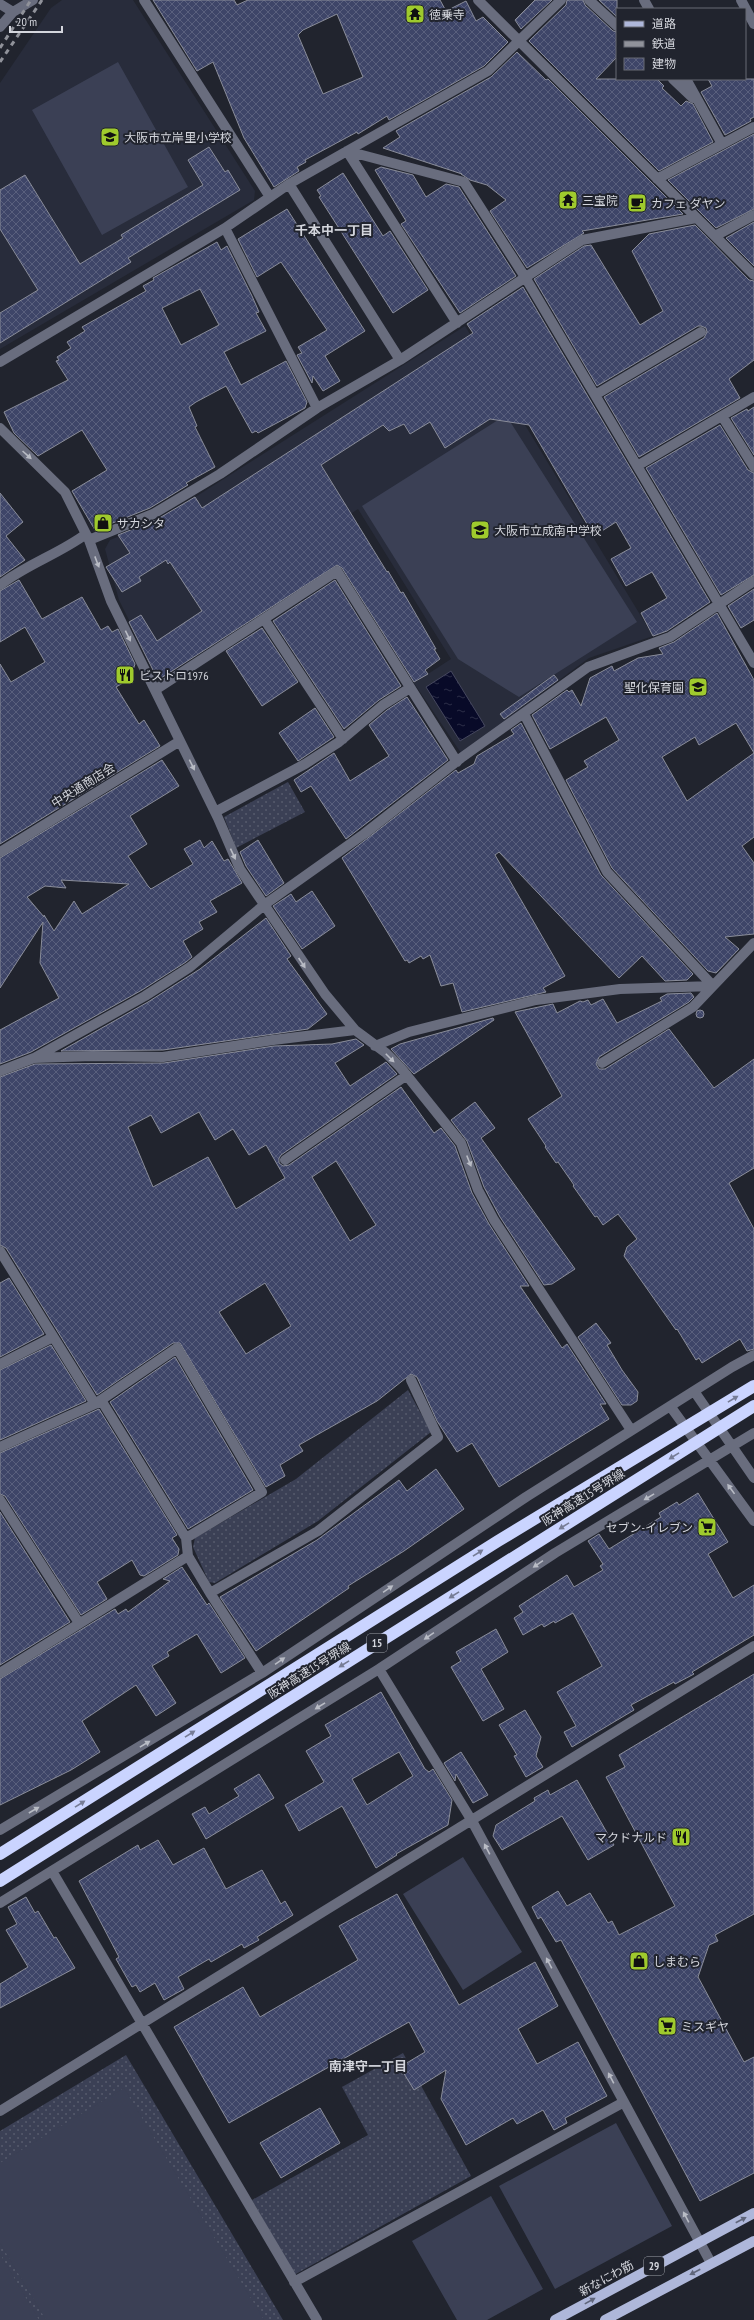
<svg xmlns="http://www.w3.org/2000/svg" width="754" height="2320" viewBox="0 0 754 2320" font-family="'PT Sans Narrow','Noto Sans JP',sans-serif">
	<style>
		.built { fill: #282c3b }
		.grass { fill: url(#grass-dots) }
		.garden { fill: #3b4055 }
		.water { fill: url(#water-ripples); stroke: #45475e }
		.building { fill: url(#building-cross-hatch); stroke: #8a8d9a; fill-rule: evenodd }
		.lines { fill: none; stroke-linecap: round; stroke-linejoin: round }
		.minor { stroke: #696d7e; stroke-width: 10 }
		.major { stroke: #aeb7da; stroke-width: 10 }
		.rail { stroke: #90929a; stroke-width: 3; stroke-dasharray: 5 5; stroke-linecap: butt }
		.highway-bridge { stroke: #cad4ff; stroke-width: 12 }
		.oneway { fill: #b9bcc5 }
		.oneway2 { fill: #767c96 }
		.oneway3 { fill: #60667b }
		.labels { text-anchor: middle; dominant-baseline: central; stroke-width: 4; stroke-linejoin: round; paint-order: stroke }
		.shield { fill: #21242e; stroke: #9ea1a8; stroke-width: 1 }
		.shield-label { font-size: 11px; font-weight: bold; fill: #d4d6dd }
		.poi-label { font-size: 12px; fill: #d4d6dd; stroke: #21242e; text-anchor: start }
		.street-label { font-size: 12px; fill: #d4d6dd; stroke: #21242e }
		.neighbourhood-label { font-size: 13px; font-weight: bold; fill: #d4d6dd; stroke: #21242e }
	</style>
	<defs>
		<pattern id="grass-dots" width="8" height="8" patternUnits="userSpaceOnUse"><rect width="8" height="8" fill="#3b4055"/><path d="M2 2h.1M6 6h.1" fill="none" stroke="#565b6d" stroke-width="1.8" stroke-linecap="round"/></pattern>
		<pattern id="water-ripples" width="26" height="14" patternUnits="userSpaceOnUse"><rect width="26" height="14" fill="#080a28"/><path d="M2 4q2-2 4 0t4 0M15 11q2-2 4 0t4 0" fill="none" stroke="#2b2d47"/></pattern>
		<pattern id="building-cross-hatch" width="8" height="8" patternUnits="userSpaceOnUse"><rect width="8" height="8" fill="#3e4568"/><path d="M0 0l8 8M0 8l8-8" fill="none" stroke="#595f7d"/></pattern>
	</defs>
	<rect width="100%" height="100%" fill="#21242e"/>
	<path class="built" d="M62 0H133L255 191 254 200 0 349V83L51 8Z
		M465 326 653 636 589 658 461 753 414 683 451 659 358 509 144 650 119 600 105 549 110 540 159 520Z"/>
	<path class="grass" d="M288 782 305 812 236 848 224 817Z
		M408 1390 431 1432 318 1521 215 1583 209 1582 193 1547 195 1538 296 1479Z
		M403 2053 471 2176 294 2275 252 2200 368 2135 342 2087Z
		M126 2055 283 2320H0V2131Z"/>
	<path class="garden" d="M118 62 188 187 102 235 32 110Z
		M506 415 637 622 519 697 458 659 362 506Z
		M463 1857 522 1952 463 1990 403 1894Z
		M124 2088 264 2320H46L0 2243V2163Z
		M616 2123 672 2226 555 2289 499 2186Z
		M491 2196 543 2289 487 2320H457L412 2241Z
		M0 2254 39 2320H0Z"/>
	<path class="water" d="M451 671 485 726 460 741 426 687Z"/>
	<path class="building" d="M153 0H234L237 5 248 0H440L446 11 466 1 476 21 483 17 508 42 484 66 389 120 387 116 358 134 357 132 305 160 306 162 297 167 299 171 274 187 244 138 213 62 197 71ZM337 14 363 77 323 94 298 35 303 30Z
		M535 0H552L521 29 515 20Z
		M567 0H583L585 5 613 31 617 32V57L596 79H657L664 86 662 88 681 106 686 101 693 104 713 142 659 171 529 41 566 5Z
		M599 0H617V17Z
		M517 52 546 80 548 79 683 214 582 231 584 233 527 268 490 211 506 200 487 185 470 180 461 174H462L383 148 400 137 396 131 491 77Z
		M708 79H754V117L750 119 751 121 725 135 701 92 712 86Z
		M754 134V209L716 228 668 180Z
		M209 147 225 172 228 170 240 190 128 258 131 262 0 343V313L38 290 0 229V190L25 175 80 264 123 238 121 235 203 185 188 160Z
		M381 167 413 175 426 197 446 184 459 187 516 276 460 313 401 224 406 221 375 170Z
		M343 173 383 236 390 231 428 290 393 313 319 197 321 196 317 190Z
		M287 209 365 331 325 356 340 381 323 391 313 376 312 383 297 355 302 353 298 347 327 330 281 262 257 277 238 239Z
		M754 222V266L726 238Z
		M695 225 749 280 754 281V360L729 379 740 398 639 457 604 397 704 338 707 332 706 328 701 326H698L597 386 534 279 584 246 591 245 640 325 663 311 632 251 649 234Z
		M217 242 221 250 227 246 252 296 259 312 256 313 266 331 224 352 241 385 286 361 307 402 305 408 258 433 256 431 252 433 226 386 196 402 189 407 197 426 195 427 215 467 186 483 188 485 150 508 95 530 72 491 107 470 82 430 38 456 14 433 4 412 68 380 56 361 59 360 57 357 71 348 67 342 85 331 82 327 146 291 143 286 154 280 153 278ZM200 289 219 325 181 345 162 308Z
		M523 287 710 602 667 631 653 636 641 613 667 598 652 572 626 586 611 559 631 548 616 522 594 536 529 425 490 419 445 448 430 422 410 434 404 424 389 431 383 425 321 465 387 572 388 571 401 593 403 592 436 649H434L440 659 425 670 428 674 414 682 342 568 337 565 158 680 129 622 141 615 157 641 202 611 170 562 168 564 166 560 139 577 141 581 122 592 106 567 130 553 118 535 156 520 195 497 202 508 473 333 467 324Z
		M754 407V455L731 418 747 409 748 411Z
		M720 425 748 470 754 473V575L721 595 646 468Z
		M0 493 23 522 6 536 25 560 0 577Z
		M19 580 42 619 82 597 101 630 108 626 112 632 118 629 135 664 130 679 116 687 139 724 144 720 160 746 0 844V664L11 682 45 662 25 627 0 642V591Z
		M335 580 401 686 379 700 344 729 273 621Z
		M754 589V620L741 628 728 606Z
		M717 613 754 680V837L742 846 754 863V934L725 937 739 949 716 973 708 971 612 868 566 780 588 767 584 761 619 740 606 717 550 749 532 715 567 690 569 692 572 690 581 706 590 678 612 666 614 671 638 658 663 654 659 648 674 642ZM736 723 754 753 687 801 662 757 695 737 699 745Z
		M262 628 298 682 262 706 226 651Z
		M554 675 558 680 504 719 500 714Z
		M407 697 448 760 346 839 311 786 301 792 294 780 334 753 350 781 389 756 369 725 387 710Z
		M315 708 334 737 298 761 279 733Z
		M521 723 601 875 693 974 687 980 665 981 642 956 619 978 499 852 495 855 565 976 543 988 546 992 462 1012 453 983 441 986 430 955 423 959 421 956 409 963 407 960 405 961 342 858 456 770 458 773 474 764 477 756 514 734 511 730Z
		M162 760 179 786 130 816 147 844 128 856 148 886 151 889 193 864 184 849 200 840 204 848 212 841 224 861 228 859 242 883 210 901 217 912 199 922 203 929 183 941 192 957 186 962 142 990 31 1052 0 1064V1030L59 998 40 963 43 922 0 988V858ZM61 880 129 884 82 914 74 901 54 931 44 915V917L27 897 45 886 66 888Z
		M258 840 284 883 266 896 246 866 240 852Z
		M312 891 335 926 302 949 273 906 291 894 296 902Z
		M266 918 291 956 287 959 327 1014 308 1029 163 1050 61 1051 148 1002 200 969Z
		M691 993 694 997 689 1002 599 1057 596 1064 599 1069H605L669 1029 714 1088 754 1059V1168L729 1183 754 1229V1349L747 1351 740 1339 702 1363 699 1358 696 1360 677 1329 676 1330 624 1256 627 1247 637 1239 618 1214 603 1225 597 1216 595 1217 573 1186 574 1185 558 1162 556 1163 545 1147 546 1146 528 1119 562 1096 515 1012 553 1004 557 1013 580 1001 583 1002 588 1000 591 1005 603 999 617 1023 662 1001 660 998 667 994Z
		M696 1014a4 4 0 1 1 8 0a4 4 0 1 1-8 0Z
		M493 1018 494 1020 414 1074 391 1049 400 1044Z
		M356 1039 364 1045 335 1063 350 1086 386 1062 397 1074 281 1155 279 1158V1163L283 1166 289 1165 401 1087 434 1133 441 1128 455 1146 472 1193 489 1224 529 1286H520L562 1348 567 1344 606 1404H600L609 1419 499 1487 472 1443 457 1452 437 1421 417 1377 411 1374 377 1401 299 1445 303 1451 280 1465 285 1476 266 1487 180 1343H173L97 1395 6 1248 0 1245V1077L35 1064 164 1063 274 1046 332 1044ZM199 1112 215 1140 233 1129 249 1155 266 1145 285 1178 236 1209 208 1157 153 1187 128 1127 151 1115 161 1133ZM336 1161 376 1225 350 1241 312 1177ZM265 1283 291 1326 246 1354 219 1312Z
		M475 1102 495 1128 481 1138 575 1269 552 1284 544 1285 500 1217 484 1187 467 1141 451 1120Z
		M9 1278 44 1334 0 1357V1283Z
		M596 1323 611 1343 607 1345 622 1370 638 1392 637 1401 631 1405H622L578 1337Z
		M51 1345 86 1401 0 1440V1370Z
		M175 1357 253 1490 188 1529 110 1402Z
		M99 1409 177 1535 172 1538 179 1549 178 1555 144 1576 140 1575 132 1560 97 1582 107 1599 81 1615 5 1496 0 1494V1453Z
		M436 1469 464 1509 404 1551 348 1586 349 1588 256 1651 220 1597 317 1540 399 1480 407 1491Z
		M698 1493 728 1542 708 1554 733 1598 754 1585V1635L692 1672 694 1674 675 1684 674 1682 631 1705 634 1710 572 1747 564 1732 576 1726 557 1692 602 1666 573 1613 555 1623 554 1621 544 1627 542 1624 523 1635 514 1618 523 1612 519 1606 567 1575 574 1587 603 1570 600 1566 603 1564 588 1541 599 1534 609 1549 661 1517 659 1513 677 1502 679 1505Z
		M0 1512 70 1622 0 1665Z
		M182 1567 207 1605 209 1603 245 1658 221 1673 197 1634 167 1652 169 1656 152 1666 176 1703 156 1716 136 1685 82 1721 100 1752 71 1770 0 1805V1679L115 1609 118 1614 126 1609 128 1612 170 1581 163 1579Z
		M496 1629 508 1652 481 1669 504 1709 483 1721 451 1667 461 1661 456 1652Z
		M754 1674V1914L715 1935 718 1941 709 1945 698 1977 744 2062 754 2057V2173L700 2201 561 1940 556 1942 541 1917 538 1919 532 1907 558 1891 567 1906 590 1893 608 1923 612 1921 619 1935 675 1906 606 1777 625 1767 619 1755Z
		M381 1692 425 1769 429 1772 433 1769 452 1800 448 1825 396 1854 397 1855 376 1868 342 1806 299 1831 285 1805 324 1782 306 1751 331 1736 325 1725ZM399 1752 413 1776 367 1805 352 1779Z
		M525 1710 541 1737 536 1756 543 1767 526 1777 514 1756 517 1755 499 1725Z
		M461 1752 488 1795 473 1803 456 1774 455 1781 444 1763Z
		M259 1774 274 1798 206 1839 192 1814 205 1807 209 1814 239 1796 234 1789Z
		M577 1780 614 1845 588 1860 562 1816 502 1850 493 1836 496 1825 535 1801 534 1798 548 1790 550 1795Z
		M158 1840 173 1865 204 1848 226 1889 262 1870 281 1904 285 1901 293 1915 257 1937 259 1940 244 1948 242 1944 211 1962 209 1959 178 1977 184 1989 164 2000 155 1983 140 1992 136 1985 132 1987 116 1959 119 1957 79 1881 138 1845 140 1850Z
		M397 1894 459 2005 535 1962 558 2006 518 2029 537 2064 578 2042 607 2096 565 2118 567 2123 554 2130 543 2110 517 2124 513 2118 466 2145 441 2099 446 2070 414 2090 400 2067 425 2052 409 2022 229 2123 174 2027 243 1987 260 2017 358 1960 339 1926Z
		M26 1897 35 1913 38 1911 54 1938 56 1937 75 1968 0 2008V1984L28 1967 6 1930 17 1924 8 1907Z
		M320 2108 340 2143 281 2178 260 2143Z"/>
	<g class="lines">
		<path class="minor" d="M144 0 270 197
			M478 0 754 275
			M589 0 617 26
			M644 0 649 9
			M741 0 754 24
			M0 4 13 12 0 27
			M13 12 33 0
			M673 79 693 98
			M686 79 722 144
			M347 151 464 182 525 277 754 663
			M347 151 457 323
			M657 179 754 127
			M289 184 400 360
			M225 228 317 408
			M715 236 754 215
			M0 362 225 228 289 184 488 71 561 0
			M595 395 701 332
			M722 416 754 467
			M0 428 65 492 89 540 111 601 218 818 240 869 325 994 355 1030 386 1053 400 1067 461 1143 478 1190 494 1220 631 1430
			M637 466 754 397
			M89 540 153 514 220 474 317 408 400 360 582 240 696 218
			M0 585C27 564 59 554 86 534
			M264 619 343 739
			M155 690 337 571 457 762
			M524 714 607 872 713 986
			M215 812 305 764 339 742 383 705 410 688
			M0 852 180 741
			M375 1046 409 1032 536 1000 620 989 713 986
			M34 1058 145 996 190 967 264 905 364 834 461 758 588 667 670 637 754 581
			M602 1063 693 1007 754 943
			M0 1071 34 1058 92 1056 163 1057 273 1040 355 1030
			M285 1160 407 1075
			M0 1251 95 1404
			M0 1364 53 1337
			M694 1391 754 1478
			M101 1400 186 1538 188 1556 210 1593 262 1673
			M670 1406 754 1521
			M0 1447 95 1404 177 1348 262 1492 186 1538
			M0 1500 79 1623
			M210 1593 318 1531 438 1437 411 1380
			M379 1669 472 1821 711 2263
			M0 1673 188 1556
			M0 1830 262 1673 526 1497 732 1367 754 1355
			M52 1871 317 2320
			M0 1903 379 1669 555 1553 754 1433
			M0 2111 754 1646
			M294 2282 624 2102"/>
		<path class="major" d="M555 2320 754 2213
			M605 2320 754 2241"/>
		<path class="rail" d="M0 48 31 0
			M0 62 42 0"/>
		<path class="highway-bridge" d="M0 1854 498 1541 754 1386
			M0 1881 754 1406"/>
	</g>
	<defs><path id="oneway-solid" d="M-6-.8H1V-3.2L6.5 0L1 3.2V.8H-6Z"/></defs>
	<g class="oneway">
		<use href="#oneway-solid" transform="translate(27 455) rotate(42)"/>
		<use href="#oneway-solid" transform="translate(97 562) rotate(69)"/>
		<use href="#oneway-solid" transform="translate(128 636) rotate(64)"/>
		<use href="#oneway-solid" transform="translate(192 765) rotate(64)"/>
		<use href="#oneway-solid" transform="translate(233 854) rotate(65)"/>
		<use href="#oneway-solid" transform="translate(302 963) rotate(56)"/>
		<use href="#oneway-solid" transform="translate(390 1058) rotate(45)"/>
		<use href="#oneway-solid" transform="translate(469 1161) rotate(68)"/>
		<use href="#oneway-solid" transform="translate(731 1489) rotate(-126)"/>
		<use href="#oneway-solid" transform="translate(649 1497) rotate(149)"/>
		<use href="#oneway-solid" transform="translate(538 1564) rotate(146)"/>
		<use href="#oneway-solid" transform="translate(388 1589) rotate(-34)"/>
		<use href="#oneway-solid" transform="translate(429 1636) rotate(146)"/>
		<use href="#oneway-solid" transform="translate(280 1661) rotate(-34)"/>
		<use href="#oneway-solid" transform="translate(320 1706) rotate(148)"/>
		<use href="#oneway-solid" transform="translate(145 1744) rotate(-31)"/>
		<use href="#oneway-solid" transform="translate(34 1810) rotate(-30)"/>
		<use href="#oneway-solid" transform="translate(487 1849) rotate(-118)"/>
		<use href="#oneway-solid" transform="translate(549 1963) rotate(-118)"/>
		<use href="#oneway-solid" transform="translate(611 2078) rotate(-118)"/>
		<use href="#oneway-solid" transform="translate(686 2217) rotate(-118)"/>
	</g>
	<g class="oneway2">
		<use href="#oneway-solid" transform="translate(733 1399) rotate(-31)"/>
		<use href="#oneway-solid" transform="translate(674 1456) rotate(148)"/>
		<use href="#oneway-solid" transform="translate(564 1526) rotate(148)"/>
		<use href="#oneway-solid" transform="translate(478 1553) rotate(-32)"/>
		<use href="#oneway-solid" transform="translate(454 1595) rotate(148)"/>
		<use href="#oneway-solid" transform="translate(344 1664) rotate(148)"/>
		<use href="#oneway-solid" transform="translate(190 1734) rotate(-32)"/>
		<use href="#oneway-solid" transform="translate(80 1804) rotate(-32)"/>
	</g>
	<g class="oneway3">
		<use href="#oneway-solid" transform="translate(741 2220) rotate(-28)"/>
		<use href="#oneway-solid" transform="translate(695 2272) rotate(152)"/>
		<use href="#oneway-solid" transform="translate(590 2301) rotate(-29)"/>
	</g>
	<defs>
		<g id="temple-square" transform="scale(1)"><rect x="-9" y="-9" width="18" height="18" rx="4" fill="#9fca2d" stroke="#21242e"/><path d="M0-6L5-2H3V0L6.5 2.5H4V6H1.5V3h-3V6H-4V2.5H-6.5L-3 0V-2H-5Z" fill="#111"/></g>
		<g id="school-square" transform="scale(1)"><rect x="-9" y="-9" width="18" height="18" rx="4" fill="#9fca2d" stroke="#21242e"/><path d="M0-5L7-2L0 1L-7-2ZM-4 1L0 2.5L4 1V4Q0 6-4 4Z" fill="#111"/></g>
		<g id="cafe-square" transform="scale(1)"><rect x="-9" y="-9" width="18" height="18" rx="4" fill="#9fca2d" stroke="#21242e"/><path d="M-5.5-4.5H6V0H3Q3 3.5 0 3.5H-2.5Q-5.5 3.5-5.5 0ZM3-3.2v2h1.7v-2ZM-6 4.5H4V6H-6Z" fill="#111"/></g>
		<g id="shop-square" transform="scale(1)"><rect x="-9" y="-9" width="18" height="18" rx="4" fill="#9fca2d" stroke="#21242e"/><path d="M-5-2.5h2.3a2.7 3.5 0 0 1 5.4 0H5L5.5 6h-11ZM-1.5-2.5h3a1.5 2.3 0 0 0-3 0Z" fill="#111"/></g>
		<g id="restaurant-square" transform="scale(1)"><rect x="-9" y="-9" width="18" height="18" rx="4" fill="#9fca2d" stroke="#21242e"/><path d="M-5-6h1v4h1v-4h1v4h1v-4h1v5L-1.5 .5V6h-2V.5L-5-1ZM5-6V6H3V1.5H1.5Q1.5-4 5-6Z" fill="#111"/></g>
		<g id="supermarket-square" transform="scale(1)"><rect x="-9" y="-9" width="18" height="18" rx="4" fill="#9fca2d" stroke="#21242e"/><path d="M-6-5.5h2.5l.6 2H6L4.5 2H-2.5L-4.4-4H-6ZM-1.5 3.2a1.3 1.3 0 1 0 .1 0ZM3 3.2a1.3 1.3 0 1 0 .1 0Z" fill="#111"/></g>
	</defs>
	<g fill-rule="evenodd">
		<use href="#temple-square" x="415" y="14"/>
		<use href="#school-square" x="110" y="137"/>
		<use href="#temple-square" x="568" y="200"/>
		<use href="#cafe-square" x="637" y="203"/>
		<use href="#shop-square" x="103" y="523"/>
		<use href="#school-square" x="480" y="530"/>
		<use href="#restaurant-square" x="125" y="675"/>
		<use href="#school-square" x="698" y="687"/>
		<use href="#supermarket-square" x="707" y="1527"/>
		<use href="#restaurant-square" x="681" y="1837"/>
		<use href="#shop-square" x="639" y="1961"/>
		<use href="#supermarket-square" x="667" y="2026"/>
	</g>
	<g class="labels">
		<g class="shield">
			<rect x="367" y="1634" width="20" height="18" rx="3"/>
			<rect x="644" y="2257" width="20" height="18" rx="3"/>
		</g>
		<g class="shield-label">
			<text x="377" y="1643">15</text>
			<text x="654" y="2266">29</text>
		</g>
		<g class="poi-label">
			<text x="429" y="14">徳乗寺</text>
			<text x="124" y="137">大阪市立岸里小学校</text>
			<text x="582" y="200">三宝院</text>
			<text x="651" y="203">カフェ ダヤン</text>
			<text x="117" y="523">サカシタ</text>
			<text x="494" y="530">大阪市立成南中学校</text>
			<text x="139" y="675">ビストロ1976</text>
			<text x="684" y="687" text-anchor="end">聖化保育園</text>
			<text x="693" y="1527" text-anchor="end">セブン-イレブン</text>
			<text x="667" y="1837" text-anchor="end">マクドナルド</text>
			<text x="653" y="1961">しまむら</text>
			<text x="681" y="2026">ミスギヤ</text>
		</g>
		<g class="street-label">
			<text transform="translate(83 785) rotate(-32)">中央通商店会</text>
			<text transform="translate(583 1497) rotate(-32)">阪神高速15号堺線</text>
			<text transform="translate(309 1670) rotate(-32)">阪神高速15号堺線</text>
			<text transform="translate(606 2278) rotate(-29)">新なにわ筋</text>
		</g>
		<g class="neighbourhood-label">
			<text x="334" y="230">千本中一丁目</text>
			<text x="368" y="2066">南津守一丁目</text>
		</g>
	</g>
	<rect x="616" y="8" width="130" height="72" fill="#21242e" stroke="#696b74"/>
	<rect x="624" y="21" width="20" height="6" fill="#aeb7da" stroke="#696b74"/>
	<text x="652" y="28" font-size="12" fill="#d4d6dd">道路</text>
	<rect x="624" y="41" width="20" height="6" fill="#90929a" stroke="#696b74"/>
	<text x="652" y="48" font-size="12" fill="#d4d6dd">鉄道</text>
	<rect x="624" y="58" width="20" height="12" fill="url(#building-cross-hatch)" stroke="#696b74"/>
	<text x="652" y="68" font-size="12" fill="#d4d6dd">建物</text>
	<path d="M10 26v6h52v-6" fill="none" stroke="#d4d6dd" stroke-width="2"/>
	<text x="16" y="26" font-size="12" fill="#d4d6dd" stroke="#21242e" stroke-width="3" paint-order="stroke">20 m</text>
</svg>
